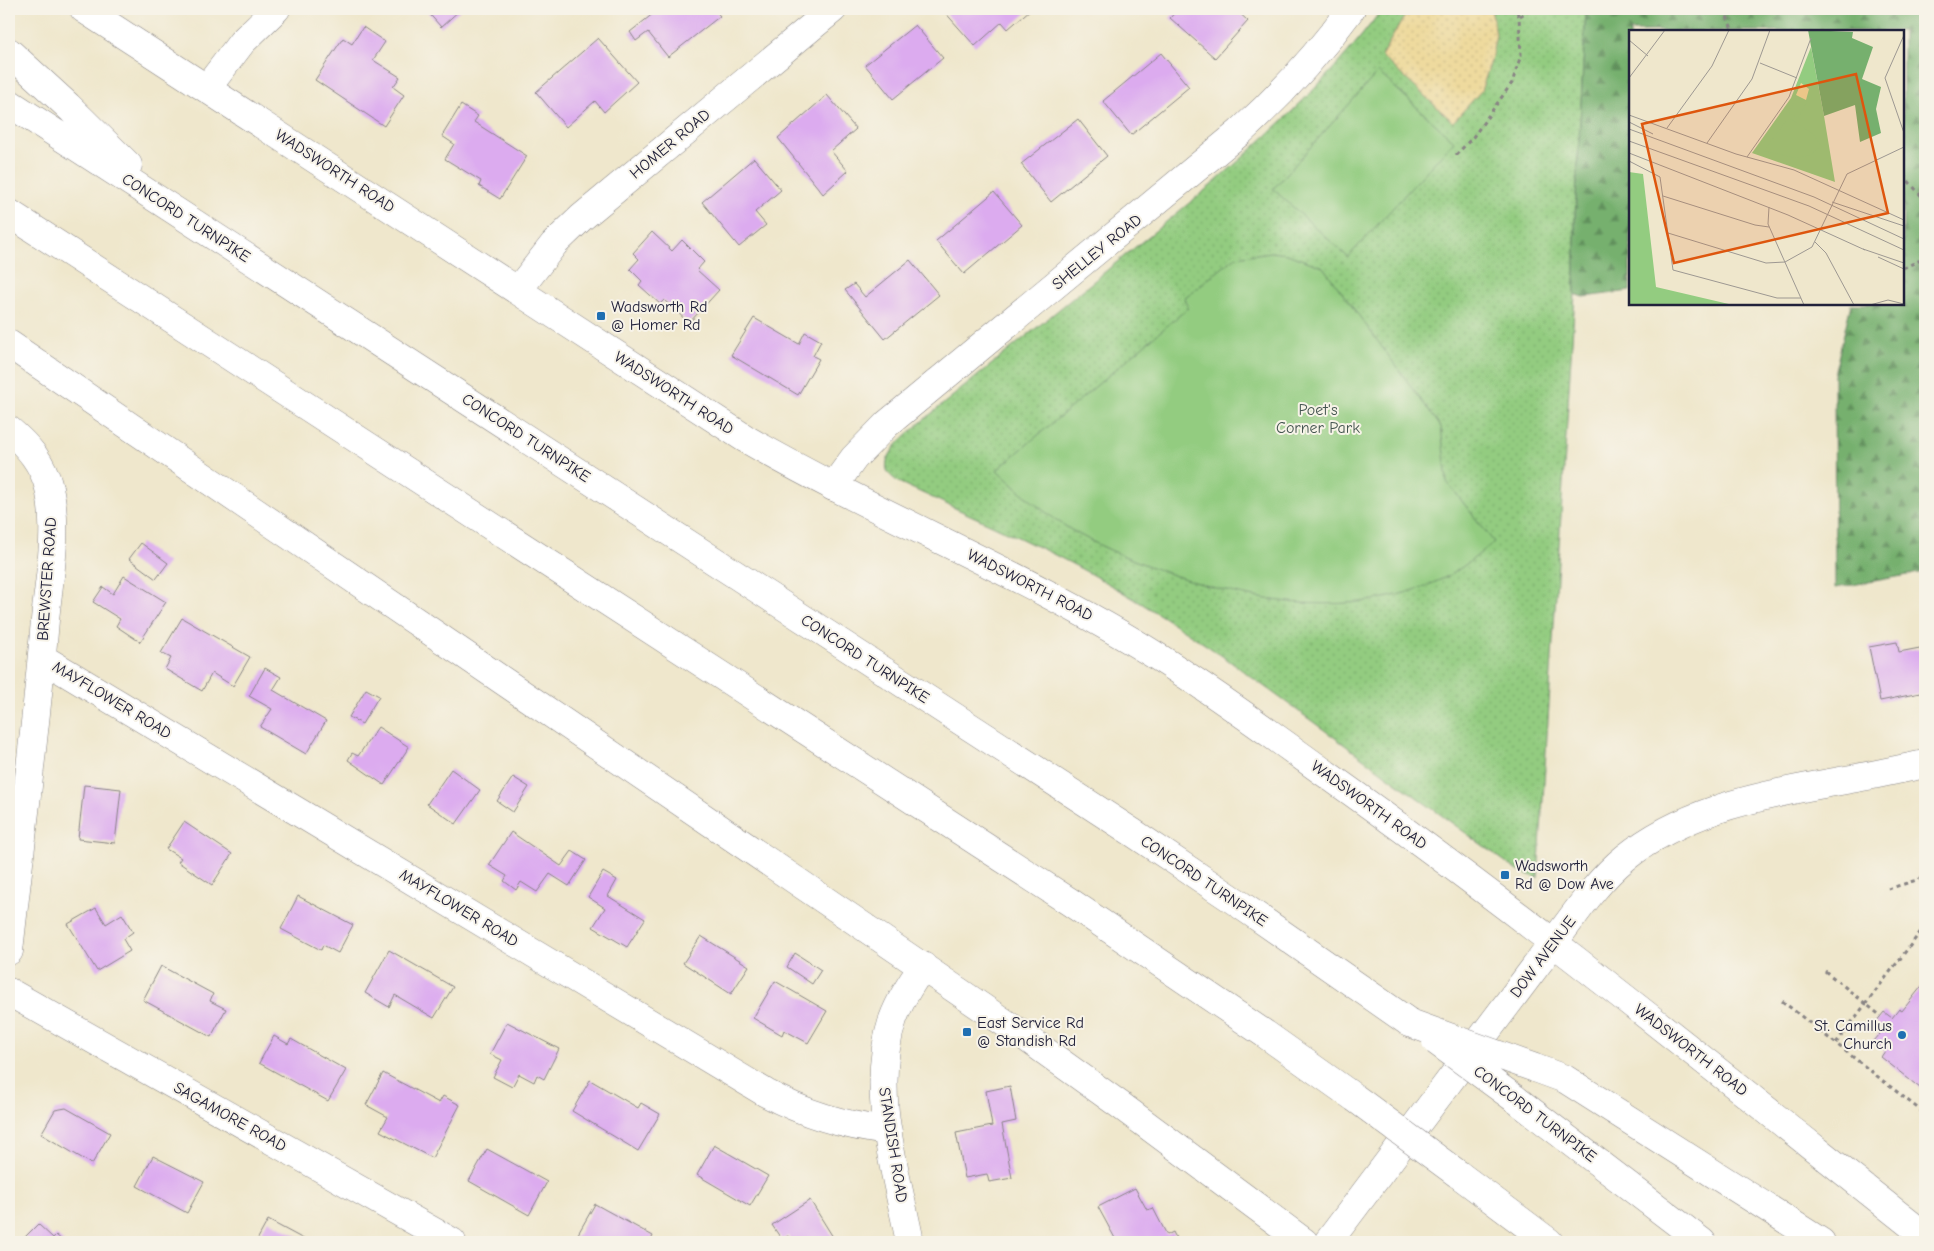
<svg xmlns="http://www.w3.org/2000/svg" width="1934" height="1251" viewBox="0 0 1934 1251" font-family="'Comic Neue',sans-serif">
	<style>
		.grass { fill: url(#grass-dots); stroke: #5a775e }
		.forest { fill: url(#forest-firs); stroke: #4c6954 }
		.sand { fill: url(#sand-dots); stroke: #887e6c }
		.pitch { fill: #93cc80; stroke: #5a775e }
		.building { fill: #dcabef }
		.lines { fill: none; stroke-linecap: round; stroke-linejoin: round }
		.street-casing { stroke: #888484; stroke-width: 29 }
		.secondary-casing { stroke: #888484; stroke-width: 29 }
		.highway-casing { stroke: #888484; stroke-width: 29 }
		.path { stroke: #888484; stroke-width: 3; stroke-dasharray: 4 4; stroke-linecap: butt }
		.street { stroke: #fff; stroke-width: 28 }
		.secondary { stroke: #fff; stroke-width: 28 }
		.highway { stroke: #fff; stroke-width: 28 }
		.highway-bridge-casing { stroke: #888484; stroke-width: 29; stroke-linecap: butt }
		.highway-bridge { stroke: #fff; stroke-width: 28 }
		.poi-dot { fill: #1f6fb2; stroke: #f7f3e8; stroke-width: 2 }
		.labels { text-anchor: middle; dominant-baseline: central; stroke-width: 4; stroke-linejoin: round; paint-order: stroke }
		.street-label { font-size: 16px; fill: #22223b; stroke: #f7f3e8 }
		.poi-label { font-size: 16px; fill: #22223b; stroke: #f7f3e8; text-anchor: start }
		.park-label { font-size: 16px; fill: #445550; stroke: #f7f3e8 }
		.inset-road { fill: none; stroke: #9d9892; stroke-width: 1 }
		.view { fill: #de560e; fill-opacity: 0.15; stroke: #de560e; stroke-width: 2.5 }
		.inset-edge { fill: none; stroke: #22223b; stroke-width: 2.5 }
	</style>
	<defs>
		<pattern id="grass-dots" width="8" height="8" patternUnits="userSpaceOnUse" patternTransform="scale(1.25)"><rect width="8" height="8" fill="#93cc80"/><path d="M2 2h.1M6 6h.1" fill="none" stroke="#7eaf70" stroke-width="1.8" stroke-linecap="round"/></pattern>
		<pattern id="forest-firs" width="22" height="20" patternUnits="userSpaceOnUse" patternTransform="scale(1.25)"><rect width="22" height="20" fill="#76b06e"/><path d="M5 1l3.5 6h-7zM16 11l3.5 6h-7z" fill="#608f5c"/></pattern>
		<pattern id="sand-dots" width="8" height="8" patternUnits="userSpaceOnUse" patternTransform="scale(1.25)"><rect width="8" height="8" fill="#eeda9e"/><path d="M2 2h.1M6 6h.1" fill="none" stroke="#ccbb89" stroke-width="1.8" stroke-linecap="round"/></pattern>
	</defs>
	<rect width="100%" height="100%" fill="#f7f3e8"/>
	<filter id="ink" filterUnits="userSpaceOnUse"><feTurbulence type="fractalNoise" baseFrequency=".02" numOctaves="2"/><feDisplacementMap in="SourceGraphic" scale="10" xChannelSelector="R" yChannelSelector="G"/><feConvolveMatrix kernelMatrix="1 2 1 2 8 2 1 2 1" color-interpolation-filters="sRGB"/></filter>
	<filter id="wash" filterUnits="userSpaceOnUse"><feTurbulence type="fractalNoise" baseFrequency=".0096" numOctaves="4" result="noise"/><feDisplacementMap in="SourceGraphic" scale="20" xChannelSelector="R" yChannelSelector="G"/><feGaussianBlur stdDeviation="1.12" result="paint"/><feColorMatrix in="noise" values="0 0 0 0 0 0 0 0 0 0 0 0 0 0 0 0 0 1.4 0 .05"/><feComposite in="paint" operator="in"/></filter>
	<g filter="url(#wash)">
		<rect width="100%" height="100%" fill="#efe7cc"/>
		<path class="grass" d="M1382 9H1586L1575 216V294L1538 878 1518 871 1228 660C1172 621 1114 585 1053 554 1002 529 950 506 898 482 894 478 889 476 887 470 882 454 910 432 921 422L1215 182C1275 129 1335 74 1382 9Z"/>
		<path class="forest" d="M1586 9H1925V572L1835 588 1834 375 1851 304H1903V31H1630V291L1584 297 1575 294V216Z"/>
		<path class="sand" d="M1409 9H1491L1496 34 1491 61 1481 91 1453 122 1381 56Z"/>
		<path class="pitch" d="M1378 72 1454 141 1348 257 1273 189Z
			M1271 252 1287 254 1323 267 1441 427 1447 482 1494 542C1478 555 1461 570 1442 579 1348 623 1242 602 1149 566 1123 556 1097 545 1073 531 1045 514 1021 492 997 470L1188 308 1184 298 1236 257Z"/>
		<g id="blocks">
			<path class="building" d="M425 9H461L441 27Z
				M659 9H714L720 16 668 57 648 32 636 41 630 32Z
				M942 9H1031L1008 29 1002 22 975 46Z
				M1178 9H1197L1198 10 1200 9H1235L1248 21 1215 58 1170 18Z
				M915 25 943 58 893 99 865 65Z
				M363 27 385 42 373 60 400 77 393 87 404 95 384 126 315 80 343 38 352 44Z
				M598 38 637 82 604 112 595 101 566 127 536 92Z
				M1161 53 1189 87 1131 135 1103 101Z
				M827 95 856 129 831 151 848 171 823 194 778 138Z
				M461 105 478 116 474 122 527 156 500 199 479 186 481 181 445 159 454 144 442 136Z
				M1078 119 1107 156 1051 202 1021 164Z
				M754 158 781 190 755 212 766 225 739 247 702 202Z
				M994 192 1022 225 964 274 936 241Z
				M652 232 672 251 682 240 704 262 697 270 719 290 689 323 664 300 660 304 639 285 642 281 630 269 639 259 633 253Z
				M910 260 939 295 885 339 845 290 854 284 865 297Z
				M754 318 799 344 805 332 821 341 813 356 819 359 798 395 731 355Z
				M141 543 168 563 156 579 129 559Z
				M124 576 166 602 140 642 116 626 120 619 93 602 103 587 113 594Z
				M182 618 250 657 233 686 212 673 202 691 165 669 171 658 161 653Z
				M1897 642 1899 652 1925 647V692L1880 701 1869 647Z
				M265 668 281 677 273 690 326 721 306 754 260 727 272 709 249 696Z
				M366 689 379 696 362 724 349 717Z
				M378 727 409 747 384 785 348 760 352 753 358 756Z
				M451 769 480 790 456 824 427 804Z
				M513 777 529 787 513 812 497 801Z
				M84 785 121 789 115 843 78 839Z
				M184 822 232 854 212 885 178 862 181 858 166 849Z
				M511 832 561 866 572 851 586 860 569 886 550 874 537 892 521 882 516 890 504 881 507 876 489 865Z
				M603 872 617 880 608 896 645 919 627 947 593 927 605 908 588 897Z
				M298 896 353 925 338 953 323 945 321 950 281 929Z
				M96 908 106 924 122 914 133 932 123 939 130 951 97 971 68 924Z
				M701 936 749 966 731 994 683 963Z
				M389 950 453 987 434 1018 395 995 389 1007 365 993Z
				M795 953 821 970 812 984 787 967Z
				M161 966 213 994 210 1001 226 1009 211 1037 143 1000Z
				M775 981 827 1011 808 1043 784 1030 782 1035 753 1018Z
				M1925 982V1092L1881 1057 1885 1051 1873 1041 1884 1028 1876 1022 1884 1012 1892 1018 1899 1009 1902 1011Z
				M507 1022 559 1049 544 1079 537 1075 534 1082 519 1074 512 1087 493 1077 502 1060 490 1054Z
				M274 1036 288 1044 291 1039 346 1070 328 1101 259 1063Z
				M383 1073 439 1103 443 1096 460 1105 432 1158 380 1131 388 1117 366 1105Z
				M590 1080 638 1108 641 1103 660 1114 638 1151 572 1111Z
				M1010 1086 1016 1121 1002 1124 1012 1178 989 1182 987 1174 965 1178 956 1133 992 1126 986 1091Z
				M66 1108 110 1133 92 1164 41 1134 55 1110Z
				M714 1145 768 1176 750 1206 697 1175Z
				M487 1149 547 1182 529 1215 469 1181Z
				M153 1156 204 1182 187 1213 137 1186Z
				M1135 1188 1147 1210 1153 1208 1167 1235 1173 1232 1178 1242H1117L1098 1207Z
				M810 1200 836 1242H792L788 1236 782 1240 772 1225Z
				M595 1204 653 1236 650 1242H577L574 1241Z
				M268 1220 309 1242H256Z
				M38 1224 53 1238 56 1235 64 1242H30L25 1237Z
				M1015 1238V1242H996V1241Z"/>
		</g>
	</g>
	<g filter="url(#ink)">
		<use href="#blocks" fill-opacity="0" stroke="#888484" stroke-width="1"/>
		<g class="lines">
			<g class="street-casing">
				<path id="street" d="M207 88 242 42 276 9
					M518 290 554 244 581 218 833 9
					M9 430C28 446 43 463 49 488 59 530 49 578 45 620 36 730 21 840 9 951
					M833 487 854 458 887 424 1240 132C1281 95 1319 53 1351 9
					M42 658 766 1093C803 1113 846 1126 888 1131
					M1554 942C1576 913 1597 881 1625 858 1681 813 1749 798 1818 785 1853 779 1889 772 1925 764
					M9 992 452 1242
					M910 1242C896 1171 869 1091 893 1019 900 1000 911 983 923 966"/>
			</g>
			<g class="secondary-casing">
				<path id="secondary" d="M84 9 746 439C881 517 1026 574 1158 657 1217 694 1272 735 1329 776 1533 921 1728 1080 1925 1236
					M9 344 1024 1036 1120 1105 1304 1242
					M1328 1242 1554 942"/>
			</g>
			<g class="highway-casing">
				<path id="highway" d="M9 52 68 106 128 165
					M9 103 1135 834 1235 901 1410 1023
					M9 213 1070 902 1265 1034 1355 1098
					M1535 1068 1565 1079 1821 1242
					M1514 1098 1702 1242
					M1458 1174 1549 1242"/>
			</g>
			<path class="path" d="M1724 9 1733 31
				M1520 16 1532 9
				M1456 155 1473 137 1512 83 1521 55 1519 17 1516 9
				M1903 175 1925 200
				M1903 268 1925 258
				M1888 889 1923 878 1925 881
				M1825 971 1881 1016
				M1782 1001 1925 1114
				M1836 1043 1925 926"/>
			<use href="#street" class="street"/>
			<use href="#secondary" class="secondary"/>
			<use href="#highway" class="highway"/>
			<g class="highway-bridge-casing">
				<path id="highway-bridge" d="M1410 1023 1535 1068
					M1436 1041 1514 1098
					M1355 1098 1458 1174"/>
			</g>
			<use href="#highway-bridge" class="highway-bridge"/>
		</g>
	</g>
	<g class="poi-dot">
		<rect x="596" y="311" width="10" height="10" rx="2.5"/>
		<rect x="1500" y="870" width="10" height="10" rx="2.5"/>
		<rect x="962" y="1027" width="10" height="10" rx="2.5"/>
		<circle cx="1902" cy="1035" r="5"/>
	</g>
	<g class="labels">
		<g class="street-label">
			<text transform="translate(670 144) rotate(-40)">HOMER ROAD</text>
			<text transform="translate(335 171) rotate(33)">WADSWORTH ROAD</text>
			<text transform="translate(186 218) rotate(33)">CONCORD TURNPIKE</text>
			<text transform="translate(1097 252) rotate(-39)">SHELLEY ROAD</text>
			<text transform="translate(674 393) rotate(33)">WADSWORTH ROAD</text>
			<text transform="translate(526 438) rotate(33)">CONCORD TURNPIKE</text>
			<text transform="translate(47 579) rotate(-86)">BREWSTER ROAD</text>
			<text transform="translate(1030 585) rotate(27)">WADSWORTH ROAD</text>
			<text transform="translate(865 659) rotate(33)">CONCORD TURNPIKE</text>
			<text transform="translate(112 700) rotate(31)">MAYFLOWER ROAD</text>
			<text transform="translate(1369 805) rotate(36)">WADSWORTH ROAD</text>
			<text transform="translate(1204 881) rotate(34)">CONCORD TURNPIKE</text>
			<text transform="translate(459 908) rotate(31)">MAYFLOWER ROAD</text>
			<text transform="translate(1543 957) rotate(-53)">DOW AVENUE</text>
			<text transform="translate(1691 1050) rotate(38)">WADSWORTH ROAD</text>
			<text transform="translate(1535 1114) rotate(37)">CONCORD TURNPIKE</text>
			<text transform="translate(230 1117) rotate(29)">SAGAMORE ROAD</text>
			<text transform="translate(893 1145) rotate(81)">STANDISH ROAD</text>
		</g>
		<g class="poi-label">
			<text x="611" y="307">Wadsworth Rd<tspan x="611" dy="18">@ Homer Rd</tspan></text>
			<text x="1515" y="866">Wadsworth<tspan x="1515" dy="18">Rd @ Dow Ave</tspan></text>
			<text x="977" y="1023">East Service Rd<tspan x="977" dy="18">@ Standish Rd</tspan></text>
			<text x="1892" y="1026" text-anchor="end">St. Camillus<tspan x="1892" dy="18">Church</tspan></text>
		</g>
		<g class="park-label">
			<text x="1318" y="410">Poet's<tspan x="1318" dy="18">Corner Park</tspan></text>
		</g>
	</g>
	<g transform="translate(1629 30)">
		<rect width="275" height="275" fill="#efe7cc"/>
		<path d="M182 17 195 86 206 152 123 123 162 68ZM0 142 14 144 27 257 104 275H0Z" fill="#93cc80"/>
		<path d="M179 0 224 2 223 8 244 17 233 49 252 57 247 79 252 103 231 112 226 75 195 86Z" fill="#76b06e"/>
		<path d="M172 53 180 59 177 70 167 65Z" fill="#eeda9e"/>
		<path d="M168 67 178 72 169 88 159 82ZM162 89 184 104 192 116 190 118 181 125 167 128 135 121 157 91Z" fill="#93cc80"/>
		<path class="inset-road" d="M275 5 256 48 275 103M0 10 19 26M131 33 168 48M0 48 36 0M0 85 107 124 165 140 275 190M0 92 24 104M38 98 83 36 100 0M0 99 185 167 275 209M0 111 180 176 275 220M78 113 123 49 141 0M0 123 159 185 236 220M118 127 160 67 182 8M0 131 31 147 44 240 148 268H172M34 166 126 195 140 197M203 172 275 196M140 177 139 194 175 275M39 203 137 233 156 232 183 217 218 144 275 117M186 212 197 223 225 275M234 219 275 233M249 227 275 239M241 275 259 270 275 274"/>
		<path class="view" d="M227 44 259 183 45 233 13 94Z"/>
		<rect width="275" height="275" class="inset-edge"/>
	</g>
	<rect width="1934" height="1251" fill="none" stroke="#f7f3e8" stroke-width="30"/>
</svg>
